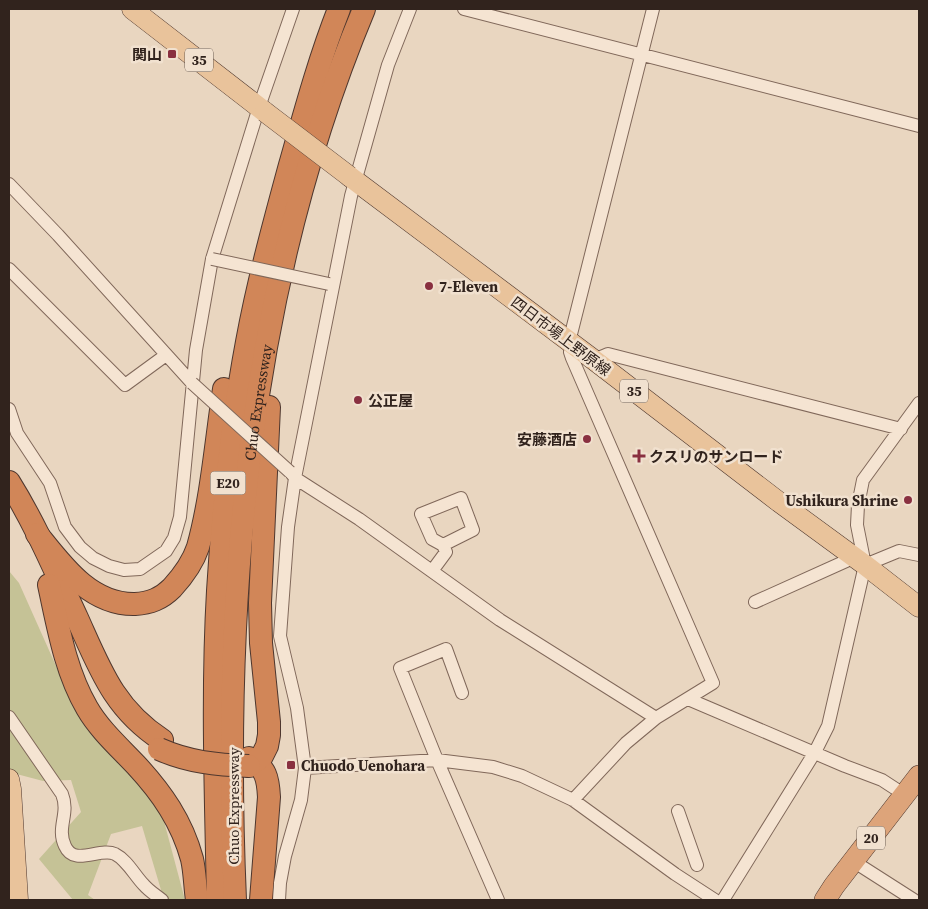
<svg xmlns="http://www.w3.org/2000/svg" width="928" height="909" viewBox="0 0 928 909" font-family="'Source Serif 4','Noto Sans JP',serif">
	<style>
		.green { fill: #c5c296 }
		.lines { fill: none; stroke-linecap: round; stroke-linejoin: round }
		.minor-casing { stroke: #80685a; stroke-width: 14 }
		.primary-casing { stroke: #4e372e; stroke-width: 21 }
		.trunk-casing { stroke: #4e372e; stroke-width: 22 }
		.motorway-casing { stroke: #4e372e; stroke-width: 24 }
		.minor { stroke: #f5e4d2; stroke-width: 12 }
		.primary { stroke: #e9c39b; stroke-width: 20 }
		.trunk { stroke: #dda47a; stroke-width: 21 }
		.motorway { stroke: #d18658; stroke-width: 22 }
		.minor-bridge-casing { stroke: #80685a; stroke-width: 14; stroke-linecap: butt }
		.primary-bridge-casing { stroke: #4e372e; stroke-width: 21; stroke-linecap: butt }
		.motorway-bridge-casing { stroke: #4e372e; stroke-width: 24; stroke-linecap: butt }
		.minor-bridge { stroke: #f5e4d2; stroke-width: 12 }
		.primary-bridge { stroke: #e9c39b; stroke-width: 20 }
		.motorway-bridge { stroke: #d18658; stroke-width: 22 }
		.poi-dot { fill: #893040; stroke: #f1e1cf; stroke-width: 2 }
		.labels { text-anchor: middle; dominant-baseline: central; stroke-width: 5; stroke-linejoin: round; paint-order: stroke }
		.shield { fill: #f1e1cf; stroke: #6b5c52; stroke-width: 1 }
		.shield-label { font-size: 14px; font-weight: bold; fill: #31231d }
		.poi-label { font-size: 15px; font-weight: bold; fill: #31231d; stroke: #f1e1cf; text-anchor: start }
		.street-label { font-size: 15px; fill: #31231d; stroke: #f1e1cf }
	</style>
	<rect width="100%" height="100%" fill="#e9d6c0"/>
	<path class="green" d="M9 571 19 583 65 686 161 810 185 900H164L142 826 111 834 88 895 95 900H73L39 859 81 812 71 780 43 781 9 772Z"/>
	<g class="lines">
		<g class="minor-casing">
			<path id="minor" d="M464 9 919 126
				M9 184 58 235 192 383
				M9 269 125 385 166 355
				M569 342 653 9
				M594 360 608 354 901 429
				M9 409 17 433 50 483 65 527 80 547 93 558 109 566 124 570 140 569 166 551 174 538 180 517 196 350 212 259 259 107 293 9
				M292 474 295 478 359 519 500 620 656 718
				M865 565 899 551 919 555
				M432 571 446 552 443 545 432 539 421 514 461 498 473 530 443 545
				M755 602 855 557
				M462 693 446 649 400 668 437 760 498 900
				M688 699 845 766 882 780 905 795
				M9 717 62 794C70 814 56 827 65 846 74 867 100 847 115 854 127 860 135 876 144 885 149 891 156 895 162 900
				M305 768 437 760 493 767 522 776 573 800 675 874 715 900
				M573 800 626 743 656 718 713 683 572 358 570 352 574 346
				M678 811 697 865
				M853 861 914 900
				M279 900 280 883 285 856 301 800 305 768 297 708 280 636 288 527 295 478 351 196 388 65 410 9
				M723 900 815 752 828 726 865 565 857 525 858 505 863 480 919 403"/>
		</g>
		<g class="primary-casing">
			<path id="primary" d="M132 9 265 112
				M349 176 594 360 779 502 865 565 919 607
				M9 779 11 789 18 900"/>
		</g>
		<g class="trunk-casing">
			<path id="trunk" d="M825 900 834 886 919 776"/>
		</g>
		<g class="motorway-casing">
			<g id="motorway">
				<path d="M9 482C36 525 56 573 77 618 100 669 114 709 162 740"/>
				<path d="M37 534C62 565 90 605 135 604 150 603 161 599 172 588 183 576 193 562 198 547 212 496 216 441 224 389"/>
				<path d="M49 585C58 626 65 670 87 708 99 729 119 747 136 765 162 793 182 822 192 859 195 872 195 887 197 900"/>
				<path d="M249 758C266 768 268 778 269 797L261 900"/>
				<path d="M249 766 262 756 267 746 269 735V722L261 643 260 603 269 407"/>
				<path d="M218 900C216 797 212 694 218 591 223 509 232 422 247 342 258 282 274 224 290 165 305 112 319 60 339 9"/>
				<path id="s1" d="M235 900C222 599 247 289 364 9"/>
			</g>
		</g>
		<use href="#minor" class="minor"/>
		<use href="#primary" class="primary"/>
		<use href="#trunk" class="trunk"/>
		<use href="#motorway" class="motorway"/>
		<g class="minor-bridge-casing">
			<path id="minor-bridge" d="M212 259 329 284
				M192 383 290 472"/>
		</g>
		<g class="primary-bridge-casing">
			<path id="primary-bridge" d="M265 112 349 176"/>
		</g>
		<g class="motorway-bridge-casing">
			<path id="motorway-bridge" d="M159 749C188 762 217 765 249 766"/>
		</g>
		<use href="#minor-bridge" class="minor-bridge"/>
		<use href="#primary-bridge" class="primary-bridge"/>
		<use href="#motorway-bridge" class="motorway-bridge"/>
	</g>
	<g class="poi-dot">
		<rect x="167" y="49" width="10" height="10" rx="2.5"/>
		<circle cx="429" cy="286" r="5"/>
		<circle cx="358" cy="400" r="5"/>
		<circle cx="587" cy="439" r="5"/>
		<path d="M636.5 448.5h5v5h5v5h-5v5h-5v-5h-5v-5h5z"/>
		<circle cx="908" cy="500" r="5"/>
		<rect x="286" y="760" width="10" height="10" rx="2.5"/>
	</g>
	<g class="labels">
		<g class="shield">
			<rect x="185" y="48.5" width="28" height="23" rx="4"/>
			<rect x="620" y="379.5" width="28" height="23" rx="4"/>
			<rect x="210.5" y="471.5" width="35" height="23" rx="4"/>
			<rect x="857" y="826.5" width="28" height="23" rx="4"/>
		</g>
		<g class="shield-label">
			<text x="199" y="60">35</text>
			<text x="634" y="391">35</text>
			<text x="228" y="483">E20</text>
			<text x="871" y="838">20</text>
		</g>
		<g class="poi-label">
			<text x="162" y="54" text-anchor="end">関山</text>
			<text x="439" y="286">7-Eleven</text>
			<text x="368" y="400">公正屋</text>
			<text x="577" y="439" text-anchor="end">安藤酒店</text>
			<text x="649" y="456">クスリのサンロード</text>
			<text x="898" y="500" text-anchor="end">Ushikura Shrine</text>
			<text x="301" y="765">Chuodo Uenohara</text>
		</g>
		<g class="street-label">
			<text transform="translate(561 336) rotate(37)">四日市場上野原線</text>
			<text stroke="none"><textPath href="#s1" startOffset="499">Chuo Expressway</textPath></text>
			<text transform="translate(233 806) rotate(-90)">Chuo Expressway</text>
		</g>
	</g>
	<rect width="928" height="909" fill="none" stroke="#31231d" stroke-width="20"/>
</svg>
